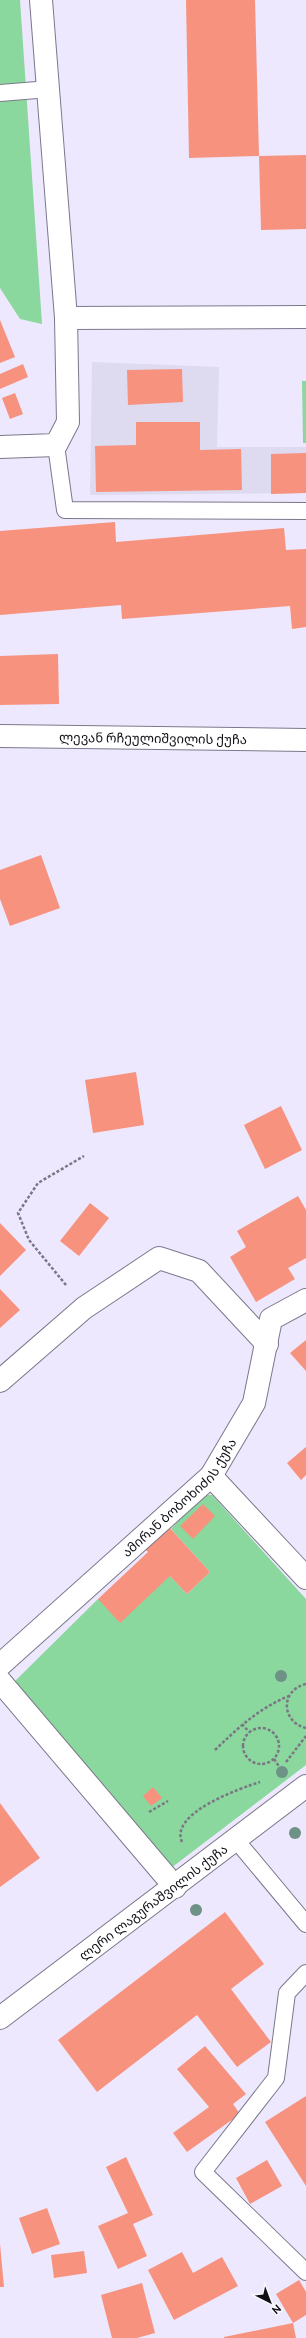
<svg xmlns="http://www.w3.org/2000/svg" width="306" height="2338" viewBox="0 0 306 2338" font-family="Ubuntu,'Noto Sans Georgian',sans-serif">
	<style>
		.industrial { fill: #dedaf0 }
		.green { fill: #8ad89e }
		.building { fill: #f7927e }
		.lines { fill: none; stroke-linecap: round; stroke-linejoin: round }
		.service-casing { stroke: #7c788b; stroke-width: 18 }
		.minor-casing { stroke: #7c788b; stroke-width: 24 }
		.path { stroke: #7a7684; stroke-width: 2.5; stroke-dasharray: 3 2; stroke-linecap: butt }
		.service { stroke: #fff; stroke-width: 16 }
		.minor { stroke: #fff; stroke-width: 22 }
		.tree { fill: #6e9286 }
		.labels { text-anchor: middle; dominant-baseline: central; stroke-width: 3; stroke-linejoin: round; paint-order: stroke }
		.street-label { font-size: 13px; fill: #110f16; stroke: #f9f8fd }
	</style>
	<rect width="100%" height="100%" fill="#ede8fe"/>
	<path class="industrial" d="M92 362 219 367 217 447H306V493L90 495Z"/>
	<path class="green" d="M0 0H20L42 324 20 319 0 288Z
		M302 381H306V443H303Z
		M202 1495H212L306 1599V1765L171 1868 12 1684 98 1599 170 1576 187 1594 210 1572 171 1529Z"/>
	<path class="building" d="M186 0H255L259 156 189 158Z
		M306 155V229L261 230 259 156Z
		M0 320 15 357 0 363Z
		M23 364 28 377 0 389V374Z
		M182 369 183 402 128 405 127 370Z
		M15 393 23 414 10 419 2 398Z
		M136 422H200V450L241 449 242 490 96 492 95 446 136 445Z
		M306 453V493L271 494V454Z
		M115 522 116 542 284 528 286 550 306 549V627L292 629 290 606 122 619 121 605 0 615V531Z
		M58 654 59 704 0 705V656Z
		M41 855 60 908 10 926 0 899V870Z
		M136 1072 144 1125 93 1133 85 1080Z
		M281 1106 302 1150 265 1169 244 1125Z
		M298 1196 306 1210V1258L288 1268 295 1279 256 1302 230 1257 246 1247 237 1231Z
		M90 1203 109 1218 79 1256 60 1241Z
		M0 1223 26 1250 0 1276Z
		M0 1289 20 1310 0 1328Z
		M306 1340V1371L290 1353Z
		M306 1447V1475L301 1480 287 1463Z
		M203 1504 215 1516 193 1539 180 1526Z
		M169 1527 210 1572 187 1594 170 1576 120 1623 98 1599 148 1552 145 1549Z
		M153 1787 162 1798 151 1806 143 1796Z
		M0 1803 40 1858 0 1887Z
		M225 1912 264 1964 231 1989 271 2042 237 2067 197 2015 97 2092 58 2040Z
		M205 2046 246 2094 233 2104 240 2114 187 2152 173 2133 209 2107 177 2069Z
		M306 2096V2186L265 2122Z
		M126 2157 153 2215 133 2224 147 2256 118 2269 98 2226 128 2213 106 2167Z
		M267 2160 282 2186 250 2204 236 2178Z
		M47 2208 60 2244 32 2254 19 2218Z
		M0 2244 4 2287H0Z
		M84 2251 87 2273 54 2278 51 2255Z
		M182 2252 193 2273 222 2257 238 2286 174 2320 148 2270Z
		M299 2280 306 2292V2315L293 2323 276 2294Z
		M142 2283 155 2333 137 2338H112L101 2295Z
		M293 2323 296 2338H224V2337Z"/>
	<g class="lines">
		<g class="service-casing">
			<path id="service" d="M0 93 49 89
				M56 445 65 510 306 511
				M236 1840 306 1924
				M306 1973 287 1993 276 2078 203 2172 306 2272"/>
		</g>
		<g class="minor-casing">
			<g id="minor">
				<path d="M41 0 66 318"/>
				<path d="M0 447 56 445 68 422 66 318 306 317"/>
				<path id="s1" d="M0 736 306 740"/>
				<path d="M0 1381 84 1308 159 1258 199 1271 267 1344"/>
				<path d="M211 1476 306 1578"/>
				<path id="s2" d="M0 1665 211 1476 254 1403 271 1319 306 1300"/>
				<path d="M0 1681 175 1887"/>
				<path id="s3" d="M0 2018 306 1786"/>
			</g>
		</g>
		<path class="path" d="M66 1285 29 1240 18 1213 38 1183 84 1156
			M306 1684C280 1690 281 1722 306 1728
			M242 1724 249 1732
			M243 1746a18 18 0 1 1 36 0a18 18 0 1 1-36 0Z
			M215 1750C238 1728 259 1708 289 1696
			M274 1759 280 1768
			M286 1762 306 1736
			M149 1812 168 1801
			M182 1842C169 1813 241 1788 260 1782"/>
		<use href="#service" class="service"/>
		<use href="#minor" class="minor"/>
	</g>
	<g class="tree">
		<circle cx="281" cy="1676" r="6"/>
		<circle cx="282" cy="1772" r="6"/>
		<circle cx="295" cy="1833" r="6"/>
		<circle cx="196" cy="1910" r="6"/>
	</g>
	<g class="labels">
		<g class="street-label">
			<text stroke="none"><textPath href="#s1" startOffset="153">ლევან რჩეულიშვილის ქუჩა</textPath></text>
			<text stroke="none"><textPath href="#s2" startOffset="246">ამირან ბობოხიძის ქუჩა</textPath></text>
			<text stroke="none"><textPath href="#s3" startOffset="192">ლერი ლაგურაშვილის ქუჩა</textPath></text>
		</g>
	</g>
	<g transform="translate(270 2302) rotate(138)" stroke="#f9f8fd" stroke-width="3" paint-order="stroke">
	<path d="M0-3L7 15L0 10L-7 15Z" fill="#110f16"/>
	<text y="-6" font-size="11" font-weight="bold" text-anchor="middle" fill="#110f16">N</text>
	</g>
</svg>
